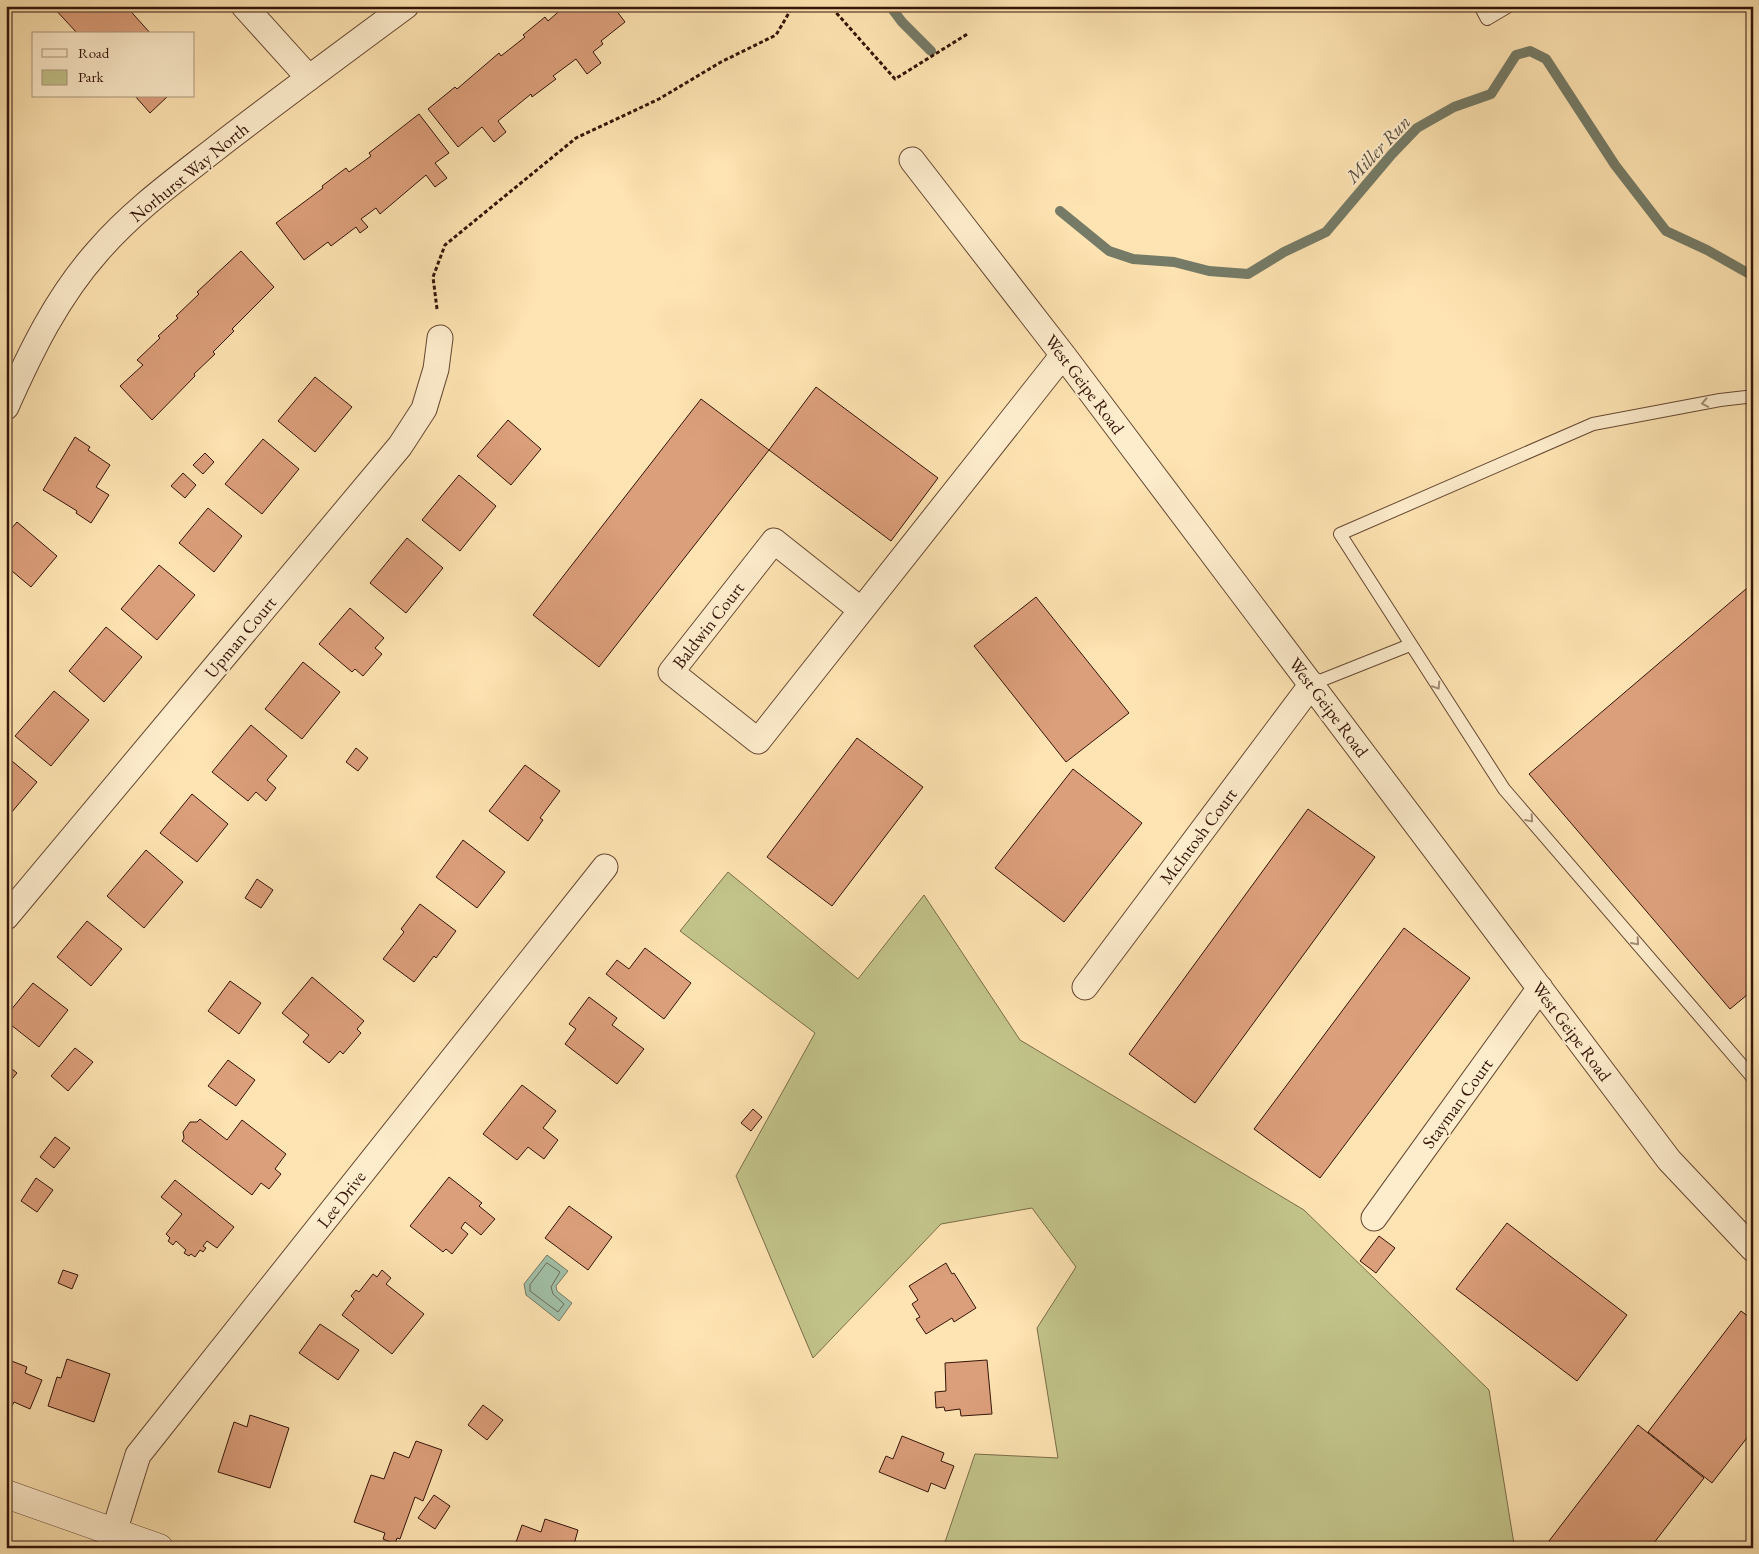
<svg xmlns="http://www.w3.org/2000/svg" width="1759" height="1554" viewBox="0 0 1759 1554" font-family="'EB Garamond',serif">
	<style>
		.green { fill: #c2c48a; stroke: #7b6c49 }
		.water { fill: #a1bfa7; stroke: #757b67 }
		.lines { fill: none; stroke-linecap: round; stroke-linejoin: round }
		.shore { stroke: #6a6a58; stroke-width: 1 }
		.stream { stroke: #757b67; stroke-width: 10 }
		.building { fill: #dc9f7b; stroke: #341408 }
		.service-casing { stroke: #664832; stroke-width: 14 }
		.minor-casing { stroke: #664832; stroke-width: 27 }
		.tertiary-casing { stroke: #664832; stroke-width: 29 }
		.path { stroke: #341408; stroke-width: 3; stroke-dasharray: 4 2.5; stroke-linecap: butt }
		.service { stroke: #feedcd; stroke-width: 12 }
		.minor { stroke: #feedcd; stroke-width: 25 }
		.tertiary { stroke: #feedcd; stroke-width: 28 }
		.oneway { stroke: #a38b74 }
		.labels { text-anchor: middle; dominant-baseline: central; stroke-width: 4; stroke-linejoin: round; paint-order: stroke }
		.street-label { font-size: 18px; fill: #341408; stroke: #feedcd }
		.water-label { font-size: 19px; font-style: italic; fill: #5a5040; stroke: #feedcd }
	</style>
	<rect width="100%" height="100%" fill="#fee4b2"/>
	<filter id="stains"><feTurbulence type="fractalNoise" baseFrequency=".004" numOctaves="4"/><feColorMatrix values="0 0 0 0 .2 0 0 0 0 .09 0 0 0 0 .02 0 0 0 .5 -.17"/></filter>
	<radialGradient id="worn" r=".72"><stop offset=".6" stop-color="#630" stop-opacity="0"/><stop offset="1" stop-color="#630" stop-opacity=".3"/></radialGradient>
	<path class="green" d="M728 872 858 979 924 895 1020 1040 1304 1210 1489 1390 1514 1544 1518 1548H943L975 1454 1058 1458 1037 1328 1076 1267 1032 1208 941 1224 813 1358 736 1176 815 1033 680 931Z"/>
	<path class="water" d="M547 1255 568 1271 556 1286 557 1291 572 1303 559 1321 526 1295 524 1284Z"/>
	<g class="lines">
		<path class="shore" d="M547 1263 560 1272 551 1287 553 1294 564 1304 558 1312 530 1291V1285Z"/>
		<path class="stream" d="M890 6 902 22 931 51
			M1060 211 1109 251 1133 259 1174 262 1209 271 1248 274 1284 252 1326 232 1392 154 1417 128 1454 107 1491 94 1516 55 1530 51 1546 59 1615 165 1666 231 1707 250 1753 276"/>
	</g>
	<path class="building" d="M52 6H126L151 34H78Z
		M565 6H613L625 22 601 41 603 44 593 52 601 63 587 74 576 59 553 76 556 79 532 97 531 94 498 121 506 132 494 142 482 127 458 147 428 109 455 87 457 89 499 53 501 56 525 37 523 35 545 17 548 21Z
		M135 96H168L150 113Z
		M419 114 449 153 435 163 447 178 435 187 426 175 380 214 376 208 361 219 368 227 360 233 356 227 331 246 328 242 304 260 276 223 323 188 322 186 346 168 349 172 371 156 369 153Z
		M241 251 274 287 232 329 234 331 213 352 215 354 194 374 195 376 152 420 120 386 143 365 137 360 160 338 158 336 178 318 176 316 199 294 197 292Z
		M315 377 352 407 315 452 278 421Z
		M816 387 938 478 891 541 769 450Z
		M701 399 769 450 599 667 533 615Z
		M508 420 541 449 511 485 477 456Z
		M75 437 90 447 88 450 110 465 96 487 109 495 91 523 76 513 77 511 43 490Z
		M263 439 299 469 262 514 225 484Z
		M205 453 214 462 203 474 193 465Z
		M183 473 196 485 185 498 171 486Z
		M459 475 496 506 460 551 422 520Z
		M208 508 242 536 214 572 179 543Z
		M17 522 57 556 31 587 6 566V549L9 546 6 544V535Z
		M407 538 443 568 406 613 370 583Z
		M159 565 195 595 157 640 121 609Z
		M1753 583V990L1730 1009 1529 774Z
		M1036 597 1129 713 1066 762 974 646Z
		M350 608 384 638 375 648 382 654 363 676 355 669 352 672 319 644Z
		M106 627 142 657 104 702 69 671Z
		M303 662 340 692 302 739 265 709Z
		M54 691 89 720 51 766 15 736Z
		M251 725 287 756 267 780 276 788 266 801 256 792 248 801 212 772Z
		M857 738 923 787 832 906 767 857Z
		M356 748 368 758 358 771 346 762Z
		M6 756 37 782 6 819Z
		M525 765 560 791 540 818 543 820 528 841 489 811Z
		M1073 769 1142 823 1064 922 995 868Z
		M192 794 228 824 197 862 160 833Z
		M1308 809 1375 857 1195 1103 1129 1054Z
		M463 840 505 872 477 908 436 877Z
		M146 850 183 882 144 928 107 896Z
		M257 879 273 890 261 908 245 898Z
		M420 904 456 931 436 958 434 956 414 982 383 959 404 932 401 929Z
		M87 921 122 949 91 986 57 957Z
		M1404 928 1470 978 1320 1178 1254 1129Z
		M645 948 691 983 664 1019 606 974 617 960 629 969Z
		M312 977 364 1021 357 1029 361 1033 343 1054 340 1051 329 1063 303 1042 309 1035 282 1013Z
		M230 981 261 1003 239 1034 208 1011Z
		M33 983 68 1010 39 1047 6 1021V1016Z
		M589 997 617 1018 612 1025 644 1049 617 1084 565 1044 576 1029 569 1024Z
		M75 1048 93 1062 68 1091 51 1076Z
		M228 1060 255 1080 236 1106 208 1086Z
		M6 1064 17 1073 6 1086Z
		M522 1085 556 1111 543 1128 558 1140 544 1159 528 1147 517 1160 483 1134Z
		M753 1109 762 1117 751 1131 741 1123Z
		M200 1119 227 1140 242 1120 286 1154 275 1169 281 1174 269 1189 261 1183 252 1195 182 1141 184 1138 183 1132 190 1122H197Z
		M55 1137 70 1148 54 1168 40 1157Z
		M449 1177 482 1203 479 1206 495 1219 481 1235 465 1222 461 1228 468 1234 452 1254 446 1249 443 1252 410 1226Z
		M36 1178 53 1190 37 1212 21 1201Z
		M175 1180 234 1227 217 1248 207 1241 203 1246 206 1248 203 1252 200 1250 195 1257 191 1254 189 1256 184 1253 186 1250 176 1241 173 1245 168 1241 170 1238 166 1234 182 1214 161 1197Z
		M569 1206 612 1237 588 1270 545 1238Z
		M1507 1223 1627 1315 1577 1381 1456 1289Z
		M1379 1236 1395 1248 1376 1273 1360 1261Z
		M946 1263 952 1274 954 1273 976 1308 954 1322 952 1318 926 1334 916 1319 920 1317 912 1304 918 1300 909 1286Z
		M63 1270 78 1275 72 1289 58 1283Z
		M382 1270 391 1278 386 1284 424 1314 392 1354 342 1315 354 1299 351 1296 356 1290 359 1292 373 1274 377 1277Z
		M1741 1311 1753 1320V1430L1712 1483 1648 1432Z
		M320 1324 359 1350 338 1380 299 1353Z
		M6 1354 11 1356 9 1360 27 1367 25 1373 42 1380 30 1409 14 1402 12 1406 6 1404Z
		M67 1359 110 1374 94 1422 48 1406 57 1377 61 1378Z
		M987 1360 992 1414 961 1416 960 1409 945 1411 944 1407 936 1408 935 1392 946 1391 945 1363Z
		M483 1405 503 1420 487 1440 468 1425Z
		M250 1415 289 1428 270 1488 218 1472 234 1422 247 1427Z
		M1638 1425 1704 1478 1650 1548H1558L1549 1541Z
		M902 1436 944 1453 941 1461 954 1466 945 1489 931 1483 928 1492 879 1472 886 1456 893 1459Z
		M416 1441 442 1450 423 1501 415 1497 400 1539 397 1538 395 1544 383 1539 385 1533 354 1522 371 1475 384 1479 394 1452 409 1458Z
		M434 1495 450 1506 435 1529 418 1518Z
		M545 1519 578 1530 573 1548H514L522 1525 541 1532Z"/>
	<g class="lines">
		<g class="service-casing">
			<path id="service" d="M1480 6 1487 19 1509 6
				M1753 398 1746 397 1720 400 1593 424 1340 534 1504 789 1753 1078
				M1312 684 1410 645"/>
		</g>
		<g class="minor-casing">
			<path id="minor" d="M244 6 309 78
				M912 160 1063 355 1669 1160 1753 1249
				M6 407C31 351 57 297 98 251 134 209 181 176 224 142 284 96 345 51 406 6
				M861 610 774 541 671 672 758 741 1063 355
				M6 917 400 446 424 409 436 369 440 338
				M1085 987 1312 684
				M1374 1218 1540 988
				M109 1548 138 1455 605 867"/>
		</g>
		<g class="tertiary-casing">
			<path id="tertiary" d="M6 1494 159 1548"/>
		</g>
		<path class="path" d="M826 6 832 8 895 79 969 33
			M437 309 433 277 445 245 576 138 659 99 721 62 776 35 793 6"/>
		<use href="#service" class="service"/>
		<use href="#minor" class="minor"/>
		<use href="#tertiary" class="tertiary"/>
	</g>
	<defs><path id="oneway-chevron" d="M-2-3.5L2.5 0L-2 3.5" fill="none" stroke-width="1.6" stroke-linecap="round" stroke-linejoin="round" transform="scale(1.25)"/></defs>
	<g class="oneway">
		<use href="#oneway-chevron" transform="translate(1705 403) rotate(169)"/>
		<use href="#oneway-chevron" transform="translate(1437 686) rotate(57)"/>
		<use href="#oneway-chevron" transform="translate(1530 819) rotate(49)"/>
		<use href="#oneway-chevron" transform="translate(1636 942) rotate(49)"/>
	</g>
	<g class="labels">
		<g class="street-label">
			<text transform="translate(189 172) rotate(-39)">Norhurst Way North</text>
			<text transform="translate(1085 384) rotate(53)">West Geipe Road</text>
			<text transform="translate(708 625) rotate(-52)">Baldwin Court</text>
			<text transform="translate(240 637) rotate(-50)">Upman Court</text>
			<text transform="translate(1329 707) rotate(53)">West Geipe Road</text>
			<text transform="translate(1198 836) rotate(-53)">McIntosh Court</text>
			<text transform="translate(1572 1031) rotate(53)">West Geipe Road</text>
			<text transform="translate(1457 1103) rotate(-54)">Stayman Court</text>
			<text transform="translate(341 1199) rotate(-52)">Lee Drive</text>
		</g>
		<g class="water-label">
			<text transform="translate(1378 149) rotate(-47)">Miller Run</text>
		</g>
	</g>
	<rect width="1759" height="1554" fill="none" stroke="#fee4b2" stroke-width="25"/>
	<rect x="8" y="8" width="1744" height="1539" fill="none" stroke="#341408" stroke-width="2.5"/>
	<rect x="12" y="12" width="1734" height="1529" fill="none" stroke="#341408"/>
	<rect x="32" y="32" width="162" height="65" fill="#feedcd" stroke="#ad967e"/>
	<rect x="42" y="49" width="25" height="8" fill="#feedcd" stroke="#ad967e"/>
	<text x="78" y="58" font-size="15" fill="#341408">Road</text>
	<rect x="42" y="70" width="25" height="15" fill="#c2c48a" stroke="#ad967e"/>
	<text x="78" y="82" font-size="15" fill="#341408">Park</text>
	<rect width="100%" height="100%" filter="url(#stains)"/>
	<rect width="100%" height="100%" fill="url(#worn)"/>
</svg>
